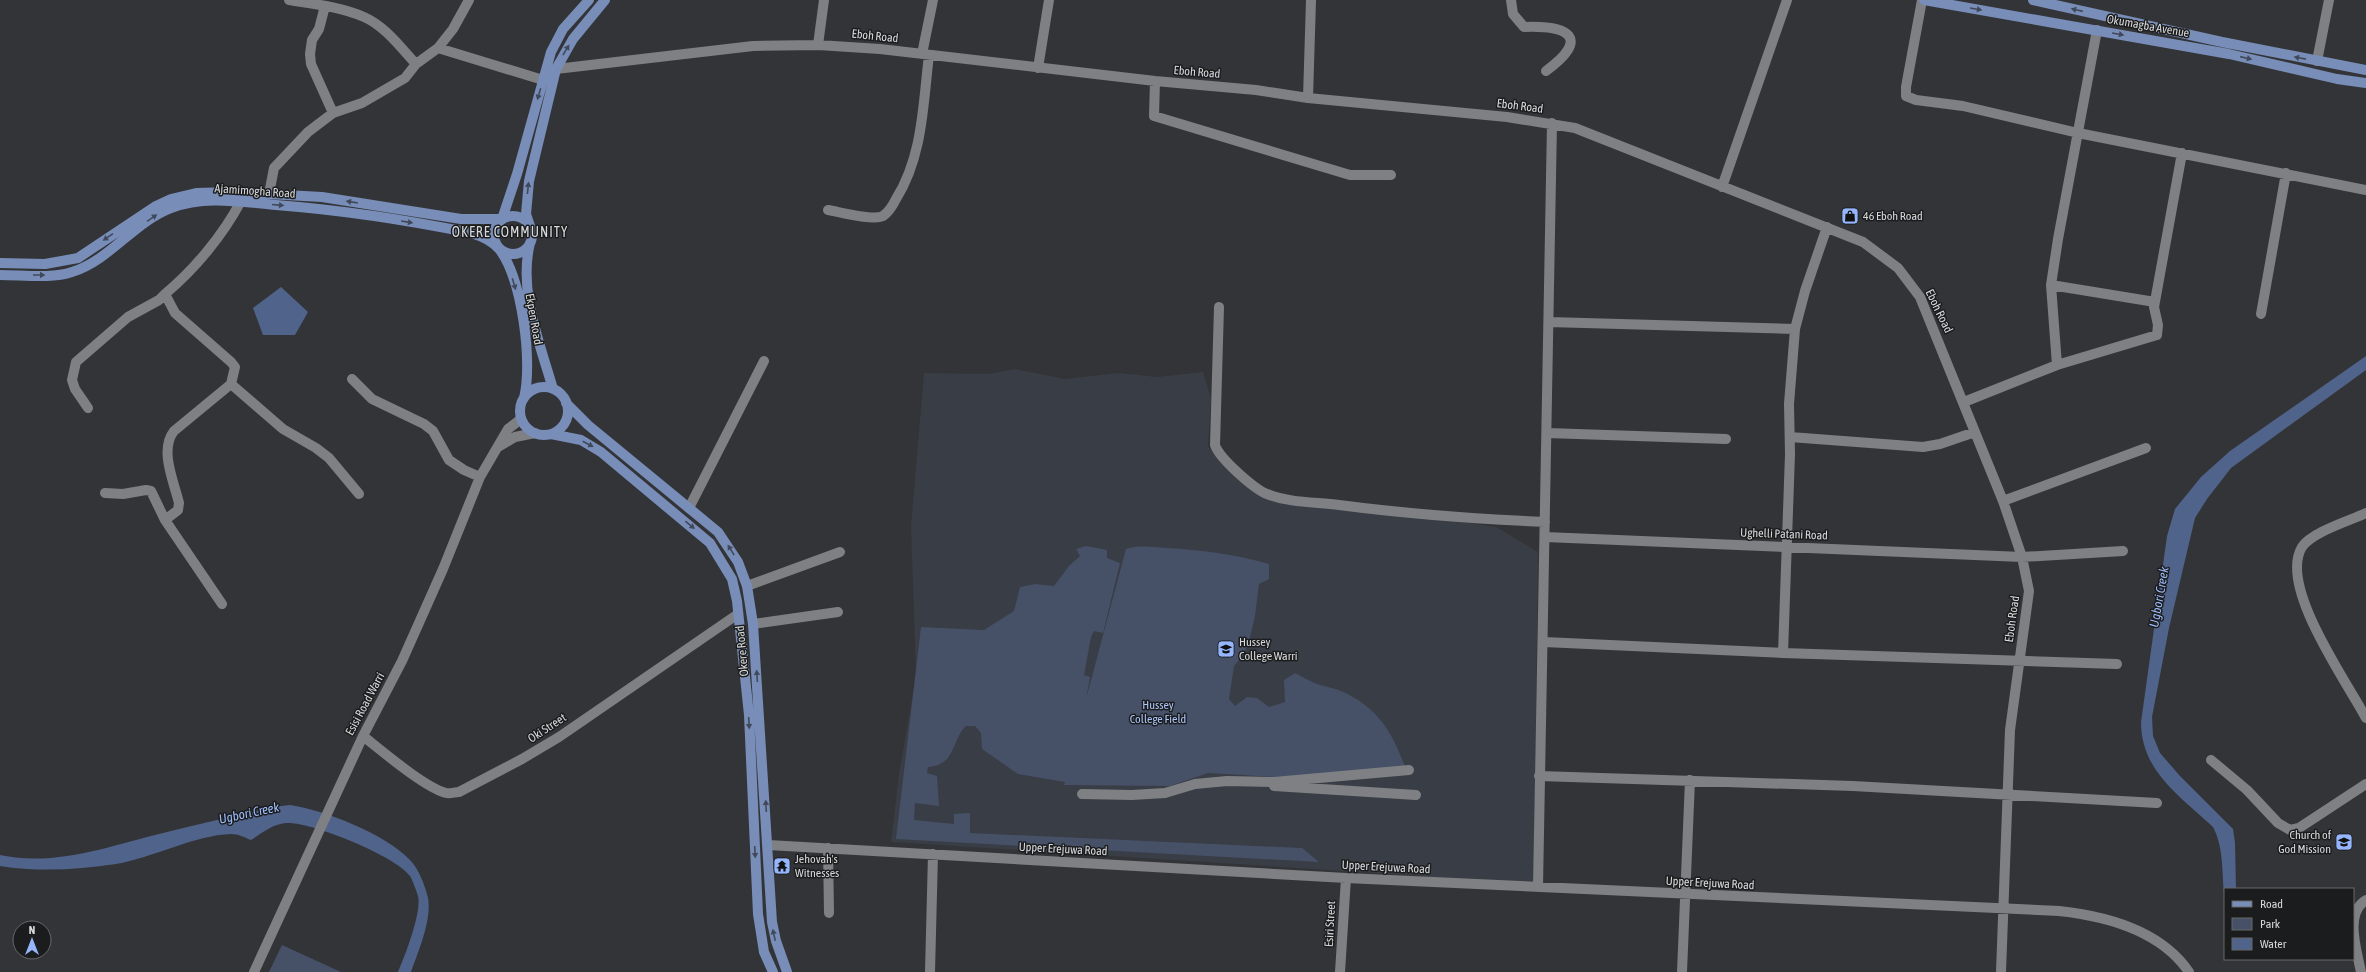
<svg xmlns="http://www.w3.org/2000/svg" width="2366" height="972" viewBox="0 0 2366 972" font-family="'Asap Condensed',sans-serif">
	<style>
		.built { fill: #393d45 }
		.green { fill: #465168 }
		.water { fill: #50638b }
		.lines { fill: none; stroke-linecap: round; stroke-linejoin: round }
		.minor { stroke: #7e8083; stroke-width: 10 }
		.major { stroke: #788db8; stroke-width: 10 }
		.oneway { fill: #40495b }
		.labels { text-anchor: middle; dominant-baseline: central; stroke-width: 3; stroke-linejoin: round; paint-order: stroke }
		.street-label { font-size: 12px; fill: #d8d9db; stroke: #1b1c1d }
		.poi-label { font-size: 12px; fill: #d8d9db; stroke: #1b1c1d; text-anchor: start }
		.park-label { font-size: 12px; fill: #adc6fa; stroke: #1b1c1d }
		.water-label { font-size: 13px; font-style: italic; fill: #9fbefe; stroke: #1b1c1d }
		.quarter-label { font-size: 14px; letter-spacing: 1px; fill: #d8d9db; stroke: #1b1c1d }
	</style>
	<rect width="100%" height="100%" fill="#333437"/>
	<path class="built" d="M1015 369 1065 379 1119 373 1157 377 1203 372 1211 398 1208 447 1225 464 1275 495 1496 527 1538 552 1534 885 1434 880 1417 875 1393 874 891 842 899 774 916 676 911 526 924 373 989 374Z"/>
	<path class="green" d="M1086 546 1107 550V558L1120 563 1103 633 1094 631 1091 637 1084 675 1090 677 1086 699 1126 549C1139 545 1152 547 1166 548 1201 550 1234 554 1269 564V579L1259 584 1255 616 1249 642 1243 655 1234 666 1229 699 1235 706 1247 697 1257 698 1269 707 1285 702 1284 680 1295 673C1303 677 1311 682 1320 685 1327 687 1334 688 1341 691 1379 708 1392 732 1406 769L1276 777 1208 773 1170 786 1064 785 1065 782 1018 774 982 749 981 733 975 726H966C955 735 954 759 940 764 937 766 932 766 928 767L927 773 937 776 939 806 915 803 914 820 954 824V814L970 813V833L1302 848 1319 862 896 839 921 627 984 630 1014 611 1020 587 1035 584 1054 586 1069 566 1080 556 1076 549Z
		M282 945 341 972H269Z"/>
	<path class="water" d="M281 287 308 312 295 335H263L253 308Z
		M2366 356V370L2231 468 2207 499 2195 518 2169 628 2152 717 2153 736 2160 753 2180 776 2233 829 2235 843 2236 889H2225V900C2221 875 2225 850 2213 827 2180 796 2141 771 2141 722L2167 536 2175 509 2201 477 2230 451Z
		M290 805C324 810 386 834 410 860 419 869 425 886 428 898 432 920 418 952 411 972H398C405 956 422 912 418 896 416 890 413 881 410 876 396 856 310 821 286 823 272 824 261 834 251 840 244 837 238 834 231 834 195 835 152 858 116 864 77 870 38 872 0 866V855C56 867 109 846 163 833 200 824 236 816 273 807Z"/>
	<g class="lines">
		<path class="minor" d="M289 0C314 4 341 7 364 17 385 26 401 48 416 64
			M1511 0 1513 14 1524 27C1569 25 1591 38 1546 71
			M1922 0 1906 87V96L1916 100 1963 106 2078 133 2366 190
			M325 6 319 29 312 40 310 54 311 64 333 113
			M2097 30 2058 239 2051 285 2057 365 2157 335 2158 325 2154 307 2182 153
			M818 45 824 0
			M438 48 543 80
			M922 54 933 0
			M2317 61 2329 0
			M1038 68 1049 0
			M556 69 753 46 818 45 880 49 1155 81 1256 90 1308 98 1507 117 1575 128 1863 242 1898 268 1920 297 2003 501 2022 557 2029 591 2010 730 2001 972
			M1155 81 1154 116 1350 175H1391
			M1308 98 1311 0
			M1722 187 1787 0
			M269 194 274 168 308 132 333 113 362 103 405 78 416 64 438 48 453 29 469 0
			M828 210C840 212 873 221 883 216 889 212 893 205 896 199 923 156 923 104 929 55
			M2051 285 2155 302
			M1219 307 1215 445C1219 458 1254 489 1267 494 1289 503 1316 502 1339 505 1408 514 1476 519 1545 522
			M2261 314 2286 173
			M1549 322 1795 329
			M352 379 372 399 424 424 433 431 449 460 464 470 480 477
			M231 384 283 429 316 448 329 458 359 494
			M1964 402 2057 365
			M88 408 75 389 72 380 76 362 128 317 159 300 165 294
			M1547 433 1726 439
			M1790 437 1923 447 1940 444 1975 432
			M498 447 515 437 535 433
			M105 493 123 494 146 490 151 491 165 520
			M2003 501 2146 448
			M689 508 764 361
			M2366 513C2349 521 2312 532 2302 547 2278 586 2347 682 2366 718
			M1545 537 2022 557 2123 551
			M747 586 840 552
			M222 604 165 520 178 510 179 503C174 482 159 450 174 431L231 384 235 367 231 362 175 313 165 294C195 269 223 235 241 201
			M753 624 838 612
			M1544 642 1783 653 2117 664
			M1783 653 1790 454 1789 404 1795 329 1805 291 1827 227
			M363 736C382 751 424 787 446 793 450 794 455 792 459 792L522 759 559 737 738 614
			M2211 760 2247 790 2278 823 2290 830 2299 828 2366 784
			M1539 776 1853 786 2157 803
			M1274 786 1416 795
			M1082 794 1132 795 1165 793 1195 784 1227 781 1274 782 1409 770
			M768 845 1346 878 2059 911C2106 916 2161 931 2189 972
			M828 848 829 913
			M1538 887 1552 123
			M254 972 363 736 402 661 443 569 480 477 508 429 521 419
			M930 972 933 854
			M1340 972 1346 878
			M1682 972 1690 780
			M2361 972C2357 951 2344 913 2366 900"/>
		<path class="major" d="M1924 0 2229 54 2337 79 2366 83
			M2033 0 2222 42 2366 70
			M494 235a19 19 0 1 1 38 0a19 19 0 1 1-38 0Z
			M530 226 526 214 529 181 556 69 573 39 605 0
			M530 243C518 292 540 343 553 389
			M0 263 45 264 78 258 156 206 171 199 196 193 233 192 322 197 461 219H502L517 174 551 52 563 29 589 0
			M0 275C23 275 51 279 72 272 110 260 134 222 171 208 205 195 241 202 276 205 341 210 407 220 471 233 481 236 493 241 500 250 522 280 533 362 524 398
			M520 411a24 24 0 1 1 48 0a24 24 0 1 1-48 0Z
			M566 403 588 425 718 532 738 562 747 586 753 624 772 922 776 941 787 972
			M551 434 581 440 601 452 710 543 732 579 737 601 749 715 758 914 764 952 773 972"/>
	</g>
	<defs><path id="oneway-solid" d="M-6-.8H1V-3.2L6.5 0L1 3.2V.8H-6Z"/></defs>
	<g class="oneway">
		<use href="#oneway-solid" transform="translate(1976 9) rotate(10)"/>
		<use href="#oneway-solid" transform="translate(2077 10) rotate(-167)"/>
		<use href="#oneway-solid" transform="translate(2118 34) rotate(10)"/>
		<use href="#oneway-solid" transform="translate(566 50) rotate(-59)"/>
		<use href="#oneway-solid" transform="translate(2246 58) rotate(13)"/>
		<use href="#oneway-solid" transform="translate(2300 58) rotate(-169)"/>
		<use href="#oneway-solid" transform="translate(539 94) rotate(106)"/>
		<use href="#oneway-solid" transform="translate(528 188) rotate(-84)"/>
		<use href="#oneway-solid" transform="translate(352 202) rotate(-171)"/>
		<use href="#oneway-solid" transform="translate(278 205) rotate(5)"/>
		<use href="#oneway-solid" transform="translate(152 218) rotate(-34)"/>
		<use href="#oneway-solid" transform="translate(407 222) rotate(9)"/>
		<use href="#oneway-solid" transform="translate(108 237) rotate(146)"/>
		<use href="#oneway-solid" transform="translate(39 275)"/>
		<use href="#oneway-solid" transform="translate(514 284) rotate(74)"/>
		<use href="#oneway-solid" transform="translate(588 444) rotate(28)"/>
		<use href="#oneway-solid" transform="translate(690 525) rotate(39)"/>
		<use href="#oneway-solid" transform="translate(731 550) rotate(-122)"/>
		<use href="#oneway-solid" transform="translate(757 676) rotate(-94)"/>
		<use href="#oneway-solid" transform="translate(749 723) rotate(87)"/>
		<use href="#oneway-solid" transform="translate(766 806) rotate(-93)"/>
		<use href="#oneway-solid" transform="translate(755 852) rotate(87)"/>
		<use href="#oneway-solid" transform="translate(774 935) rotate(-102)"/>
	</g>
	<defs>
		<g id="shop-square" transform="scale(0.9)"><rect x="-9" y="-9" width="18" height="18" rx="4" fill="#95b6fd" stroke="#1b1c1d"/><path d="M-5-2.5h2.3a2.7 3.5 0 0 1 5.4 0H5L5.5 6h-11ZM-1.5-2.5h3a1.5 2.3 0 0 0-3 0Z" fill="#111"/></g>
		<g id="university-square" transform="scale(0.9)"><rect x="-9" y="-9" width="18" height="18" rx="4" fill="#95b6fd" stroke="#1b1c1d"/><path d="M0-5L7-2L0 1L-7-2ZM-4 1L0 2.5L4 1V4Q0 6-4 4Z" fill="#111"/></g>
		<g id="school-square" transform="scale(0.9)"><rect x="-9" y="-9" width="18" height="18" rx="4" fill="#95b6fd" stroke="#1b1c1d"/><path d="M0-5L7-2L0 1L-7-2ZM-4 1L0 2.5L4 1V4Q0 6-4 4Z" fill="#111"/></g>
		<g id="temple-square" transform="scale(0.9)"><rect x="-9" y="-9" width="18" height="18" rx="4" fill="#95b6fd" stroke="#1b1c1d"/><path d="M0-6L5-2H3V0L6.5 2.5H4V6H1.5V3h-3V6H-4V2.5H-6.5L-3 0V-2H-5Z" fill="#111"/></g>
	</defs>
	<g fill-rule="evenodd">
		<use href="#shop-square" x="1850" y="216"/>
		<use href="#university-square" x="1226" y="649"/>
		<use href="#school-square" x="2344" y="842"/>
		<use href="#temple-square" x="782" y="866"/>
	</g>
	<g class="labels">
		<g class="street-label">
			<text transform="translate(2148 26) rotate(10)">Okumagba Avenue</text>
			<text transform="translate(875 36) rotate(6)">Eboh Road</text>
			<text transform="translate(1197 72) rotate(5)">Eboh Road</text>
			<text transform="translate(1520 106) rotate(7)">Eboh Road</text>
			<text transform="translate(255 191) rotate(4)">Ajamimogha Road</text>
			<text transform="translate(1939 311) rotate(64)">Eboh Road</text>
			<text transform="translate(534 319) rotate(80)">Ekpen Road</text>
			<text transform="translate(1784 534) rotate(2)">Ughelli Patani Road</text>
			<text transform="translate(2012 619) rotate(-82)">Eboh Road</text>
			<text transform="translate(742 651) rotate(-95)">Okere Road</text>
			<text transform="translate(365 704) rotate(-62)">Esisi Road Warri</text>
			<text transform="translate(547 728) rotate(-33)">Oki Street</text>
			<text transform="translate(1063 849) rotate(3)">Upper Erejuwa Road</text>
			<text transform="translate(1386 867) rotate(3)">Upper Erejuwa Road</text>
			<text transform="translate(1710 883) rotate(3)">Upper Erejuwa Road</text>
			<text transform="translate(1330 924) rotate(-87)">Esiri Street</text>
		</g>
		<g class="poi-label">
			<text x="1863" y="216">46 Eboh Road</text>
			<text x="1239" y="642">Hussey<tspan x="1239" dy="14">College Warri</tspan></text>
			<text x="2331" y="835" text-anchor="end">Church of<tspan x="2331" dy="14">God Mission</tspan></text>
			<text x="795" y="859">Jehovah's<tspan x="795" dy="14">Witnesses</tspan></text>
		</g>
		<g class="park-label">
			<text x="1158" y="705">Hussey<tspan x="1158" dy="14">College Field</tspan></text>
		</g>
		<g class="water-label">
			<text transform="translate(2159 597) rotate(-80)">Ugbori Creek</text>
			<text transform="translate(249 813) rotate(-12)">Ugbori Creek</text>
		</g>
		<g class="quarter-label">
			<text x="510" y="232">OKERE COMMUNITY</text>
		</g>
	</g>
	<rect x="2224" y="888" width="130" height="72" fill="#1b1c1d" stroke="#676869"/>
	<rect x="2232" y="901" width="20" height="6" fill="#788db8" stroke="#676869"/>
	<text x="2260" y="908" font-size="12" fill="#d8d9db">Road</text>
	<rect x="2232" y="918" width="20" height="12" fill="#465168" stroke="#676869"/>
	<text x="2260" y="928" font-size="12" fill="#d8d9db">Park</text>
	<rect x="2232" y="938" width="20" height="12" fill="#50638b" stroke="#676869"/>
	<text x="2260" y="948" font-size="12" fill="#d8d9db">Water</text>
	<g transform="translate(32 940)"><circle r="19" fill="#1b1c1d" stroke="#676869"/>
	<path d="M0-3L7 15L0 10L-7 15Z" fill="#95b6fd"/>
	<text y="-6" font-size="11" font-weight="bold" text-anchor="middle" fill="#d8d9db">N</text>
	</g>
</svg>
